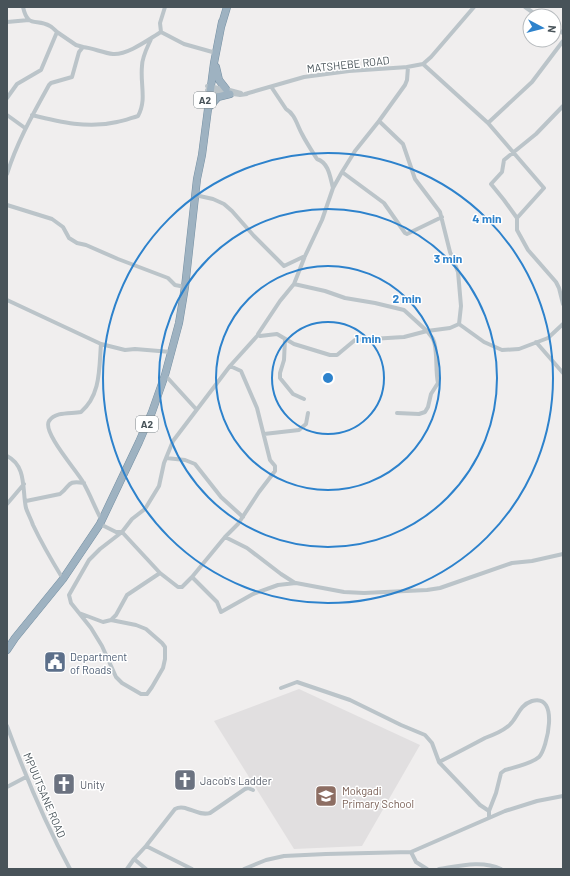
<svg xmlns="http://www.w3.org/2000/svg" width="570" height="876" viewBox="0 0 570 876" font-family="Barlow,sans-serif">
	<style>
		.education { fill: #e1dfe0 }
		.lines { fill: none; stroke-linecap: round; stroke-linejoin: round }
		.trunk-casing { stroke: #7690a3; stroke-width: 8 }
		.minor { stroke: #bbc4c9; stroke-width: 4 }
		.trunk { stroke: #9eb2c1; stroke-width: 7 }
		.ring { fill: none; stroke: #2d82cc; stroke-width: 2 }
		.labels { text-anchor: middle; dominant-baseline: central; stroke-width: 3; stroke-linejoin: round; paint-order: stroke }
		.shield { fill: #fff; stroke: #7f878b; stroke-width: 1 }
		.shield-label { font-size: 10px; font-weight: bold; fill: #485359 }
		.street-label { font-size: 11px; fill: #485359; stroke: #fff }
		.service-label { font-size: 11px; fill: #4e5e75; stroke: #fff; text-anchor: start }
		.worship-label { font-size: 11px; fill: #5b616d; stroke: #fff; text-anchor: start }
		.education-label { font-size: 11px; fill: #785e54; stroke: #fff; text-anchor: start }
		.centre { fill: #2d82cc; stroke: #fff; stroke-width: 2 }
		.ring-label { font-size: 12px; text-anchor: middle; font-weight: bold; fill: #2d82cc; stroke: #fff; stroke-width: 3; stroke-linejoin: round; paint-order: stroke }
	</style>
	<rect width="100%" height="100%" fill="#f0eeee"/>
	<path class="education" d="M299 689 420 745 362 846 294 849 214 721Z"/>
	<g class="lines">
		<g class="trunk-casing">
			<path id="trunk" d="M221 27 227 7
				M216 67 219 80 226 89
				M209 107 218 97 230 94
				M7 650 15 638 63 579 100 524 139 442 152 412 165 375 179 323 185 287 197 179 202 155 214 63 222 22"/>
		</g>
		<path class="minor" d="M23 7C28 29 36 18 50 26 52 27 55 30 57 32
			M525 7 538 16
			M7 22 29 20
			M554 27 563 33
			M161 32 160 23 165 7
			M423 64 488 123 544 188 517 218
			M407 67 423 64 431 57 474 7
			M207 86 226 89 241 93
			M272 88 286 109C295 114 297 125 302 134 306 142 312 151 317 159 329 163 330 177 333 188
			M207 90 240 95 247 94
			M7 98 17 84 41 70 57 32 76 45 83 47
			M563 106 536 134 504 160 502 172 491 184 504 200 517 218V230L528 250 556 282 559 288 563 304
			M7 115 25 128
			M32 115C60 122 88 129 117 122 124 121 131 118 138 116 147 100 140 84 142 66 142 57 147 48 151 39
			M379 121 403 144 415 179 440 212 450 252 458 272 459 283 461 306 459 324
			M488 123 532 82 563 41
			M342 172 384 203 405 233 407 234 442 217
			M7 174C17 142 33 114 49 85L51 83 72 77 79 52 83 47C93 48 103 53 113 54 128 55 149 39 161 32L184 44 216 53
			M195 195 213 199 224 204 232 211 254 236 284 266 305 256
			M7 205 52 219 63 227 69 238 77 243 86 245 118 259 168 278 175 285 185 287
			M294 284 325 291 345 298 375 303 404 310 427 331 450 328 459 324 484 342 502 350 519 349 548 338 563 324
			M7 300 101 344 125 350 135 349 171 352
			M258 335 260 336 277 334 294 344 330 355H337L355 340 404 337 427 331C429 334 432 337 433 339 438 348 435 370 438 383L431 394 428 407 425 412 419 414 397 413
			M285 339 284 360 280 373V378L293 394 304 399
			M536 342 563 373
			M101 344C99 368 101 395 81 412 71 414 56 411 49 421 42 432 77 471 83 482 90 494 95 508 102 521
			M165 375 196 409
			M264 434 299 430 306 424 308 413
			M7 456C27 466 22 490 26 508 28 514 31 519 33 525 42 544 52 561 63 579
			M166 458 185 460 195 464 221 497 243 517
			M26 501 60 494C71 486 66 480 84 483
			M7 504 24 484
			M100 524 116 532H122L160 573 178 587H182L192 577 225 537 238 524 259 492 272 475 275 471V466L270 460 257 408 241 371 230 366
			M225 537 247 548 281 574 295 583
			M192 577 217 602 221 612 253 594 278 585 296 583 344 592 364 593 427 590 440 588 512 563 532 561 563 554
			M79 613 103 622 111 620 136 625 146 629 162 643 165 647V659L163 668 152 687 147 694H141L122 683 116 677 102 646 91 628 71 603 69 595 89 560 100 549 122 532 132 519 145 509 159 486 164 463 173 441 230 366 258 335V334L280 301 294 284 305 256 322 220 333 188 342 172 355 151 379 121 405 85 407 80 408 67 349 71 304 77 245 94
			M111 620 116 615 127 595 160 573
			M281 688 297 682 350 700 401 725 425 735 432 743 439 762 480 805 489 811
			M7 726C25 775 45 823 70 869
			M439 762C455 754 470 746 485 738 493 735 501 732 507 727 518 720 517 706 532 701 560 693 547 749 539 757 531 764 515 767 505 770L501 773 496 793 489 811V818
			M7 787 26 777
			M146 846 192 869
			M411 852 416 862 427 869
			M134 859 146 869
			M127 869 134 859 146 846 175 809C186 803 197 817 210 813L245 789 248 788 253 790
			M244 869 266 860 284 856 326 854 411 852 505 811 537 801 563 796
			M439 869C459 866 482 860 501 869"/>
		<use href="#trunk" class="trunk"/>
	</g>
	<g class="ring">
		<circle cx="328" cy="378" r="56"/>
		<circle cx="328" cy="378" r="112"/>
		<circle cx="328" cy="378" r="169"/>
		<circle cx="328" cy="378" r="225"/>
	</g>
	<defs>
		<g id="civic-square" transform="scale(1.15)"><rect x="-9" y="-9" width="18" height="18" rx="4" fill="#5c6f8a" stroke="#fff"/><path d="M-.6-6.5H3V-4.5H.6V-3L4-1V1h2V6H-6V1h2V-1L-.6-3ZM-1.2 2.5V6h2.4V2.5Z" fill="#fff"/></g>
		<g id="church-square" transform="scale(1.15)"><rect x="-9" y="-9" width="18" height="18" rx="4" fill="#6b7280" stroke="#fff"/><path d="M-1.2-6h2.4v3.5h3.3v2.4h-3.3V6h-2.4V-.1h-3.3v-2.4h3.3Z" fill="#fff"/></g>
		<g id="school-square" transform="scale(1.15)"><rect x="-9" y="-9" width="18" height="18" rx="4" fill="#8d6e63" stroke="#fff"/><path d="M0-5L7-2L0 1L-7-2ZM-4 1L0 2.5L4 1V4Q0 6-4 4Z" fill="#fff"/></g>
	</defs>
	<g fill-rule="evenodd">
		<use href="#civic-square" x="55" y="662"/>
		<use href="#church-square" x="185" y="780"/>
		<use href="#church-square" x="64" y="784"/>
		<use href="#school-square" x="326" y="796"/>
	</g>
	<g class="labels">
		<g class="shield">
			<rect x="194" y="92" width="22" height="16" rx="3"/>
			<rect x="136" y="416" width="22" height="16" rx="3"/>
		</g>
		<g class="shield-label">
			<text x="205" y="100">A2</text>
			<text x="147" y="424">A2</text>
		</g>
		<g class="street-label">
			<text transform="translate(348 64) rotate(-6)">MATSHEBE ROAD</text>
			<text transform="translate(45 795) rotate(67)">MPUUTSANE ROAD</text>
		</g>
		<g class="service-label">
			<text x="70" y="656">Department<tspan x="70" dy="13">of Roads</tspan></text>
		</g>
		<g class="worship-label">
			<text x="200" y="780">Jacob's Ladder</text>
			<text x="80" y="784">Unity</text>
		</g>
		<g class="education-label">
			<text x="342" y="790">Mokgadi<tspan x="342" dy="13">Primary School</tspan></text>
		</g>
	</g>
	<circle cx="328" cy="378" r="6" class="centre"/>
	<g class="ring-label">
		<text x="487" y="223">4 min</text>
		<text x="448" y="263">3 min</text>
		<text x="407" y="303">2 min</text>
		<text x="368" y="343">1 min</text>
	</g>
	<rect width="570" height="876" fill="none" stroke="#485359" stroke-width="16"/>
	<g transform="translate(542 28) rotate(97)"><circle r="19" fill="#ffffff" stroke="#b6babd"/>
	<path d="M0-3L7 15L0 10L-7 15Z" fill="#2d82cc"/>
	<text y="-6" font-size="11" font-weight="bold" text-anchor="middle" fill="#485359">N</text>
	</g>
</svg>
